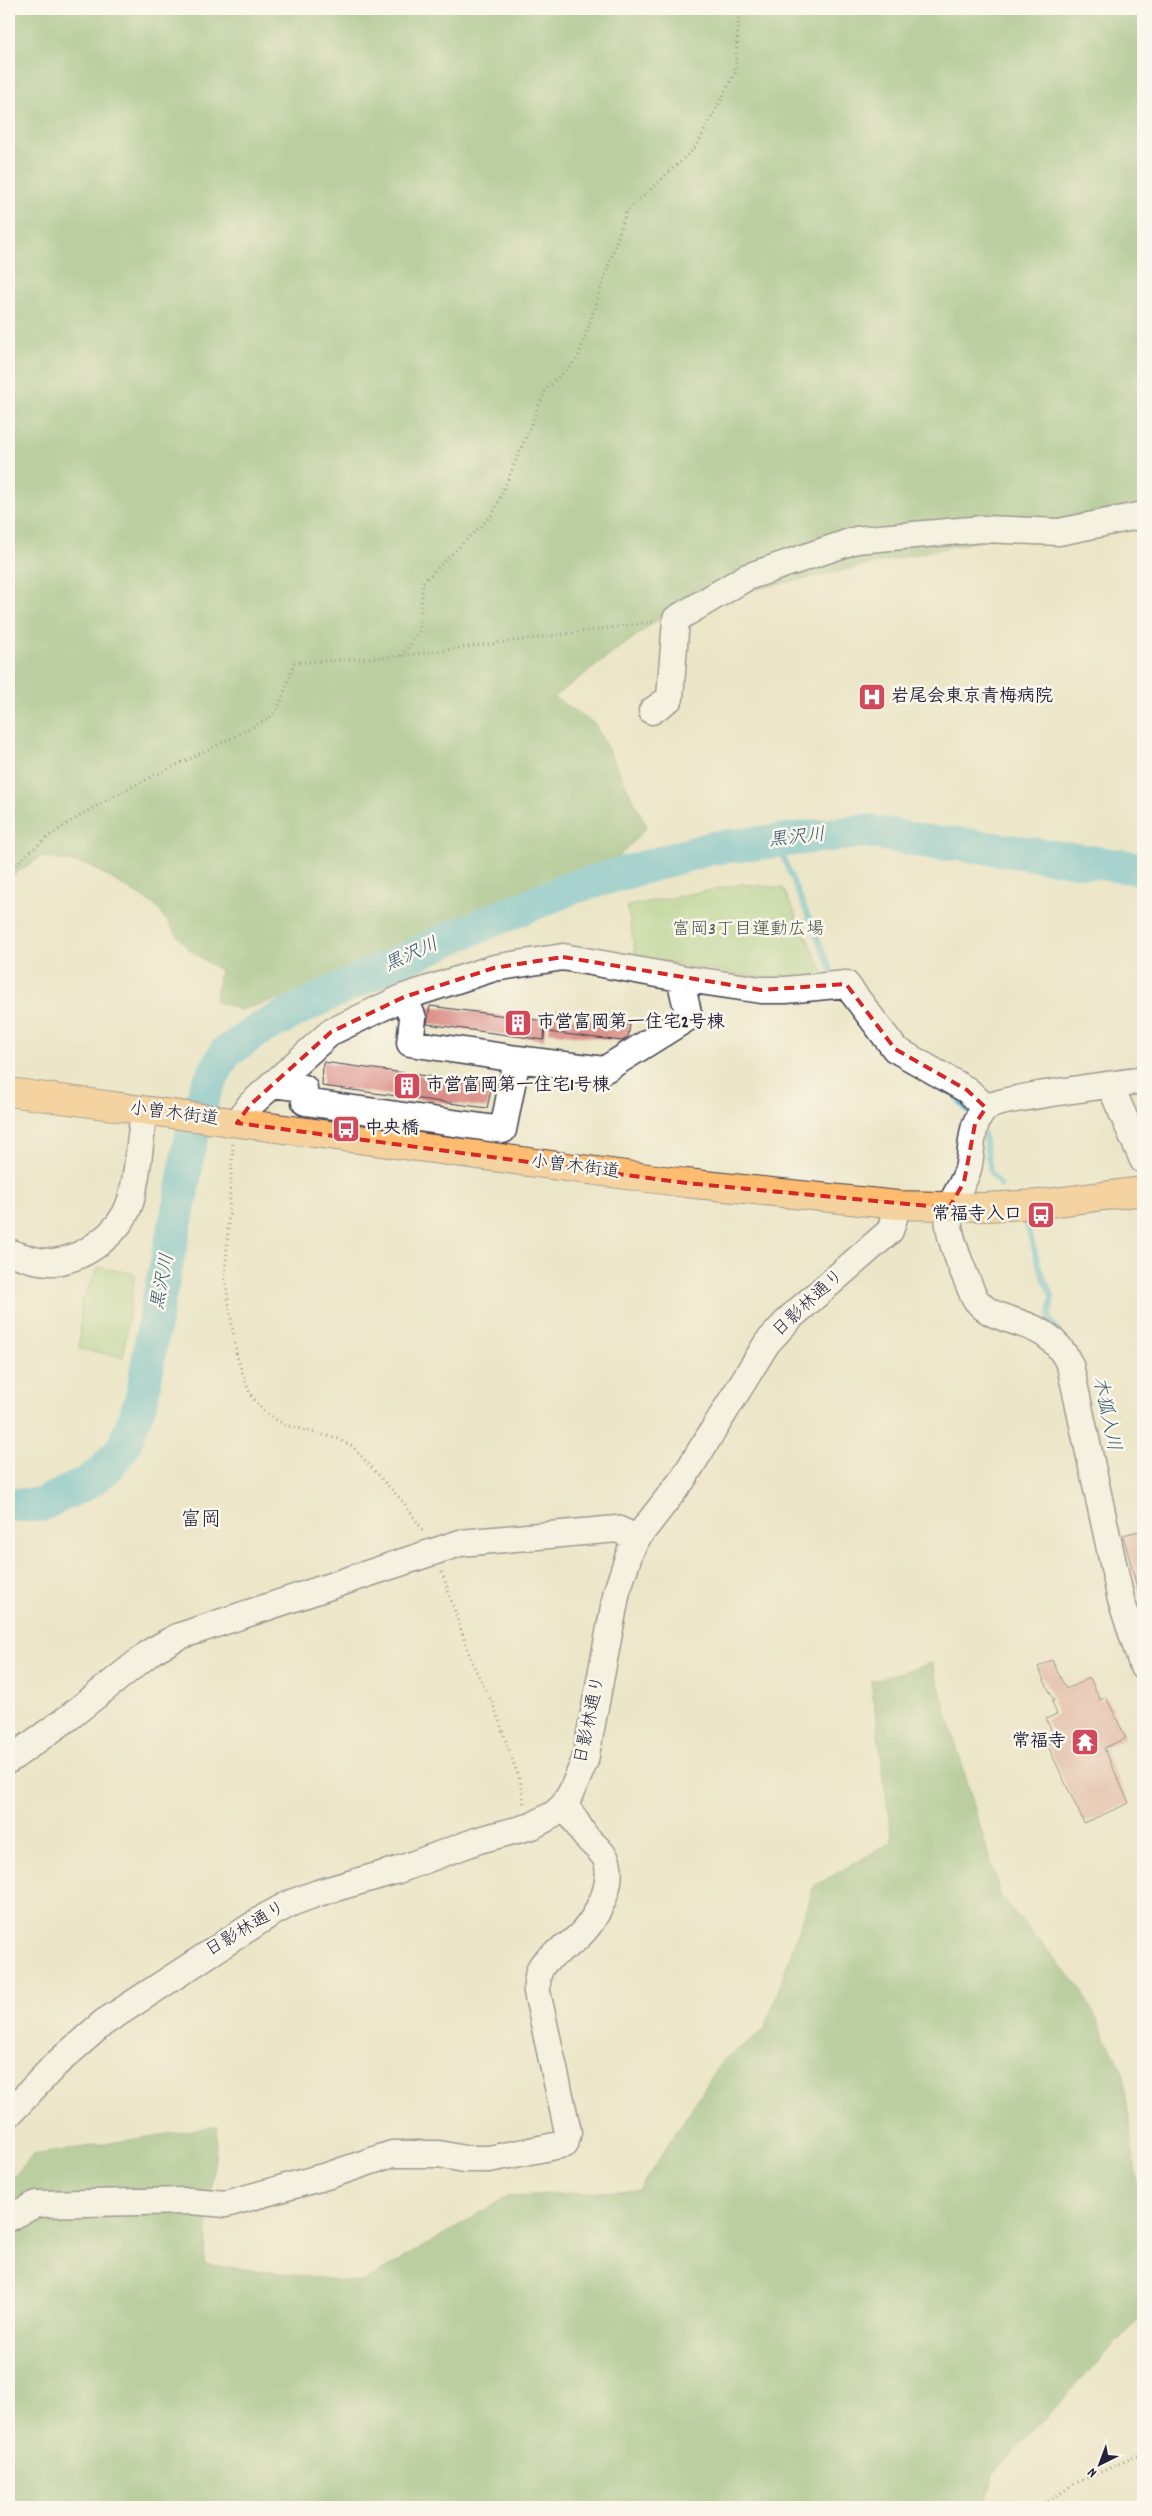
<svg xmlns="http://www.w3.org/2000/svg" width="1152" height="2516" viewBox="0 0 1152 2516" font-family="Dekko,'Klee One',sans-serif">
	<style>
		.green { fill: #9ccf7f; stroke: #5f785d }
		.forest { fill: #7db26e; stroke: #506a54 }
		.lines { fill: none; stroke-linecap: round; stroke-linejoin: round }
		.stream { stroke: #54bbd2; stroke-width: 5.5 }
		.river { stroke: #54bbd2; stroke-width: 34 }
		.building { fill: #db9089 }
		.minor-casing { stroke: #403f50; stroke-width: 29 }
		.major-casing { stroke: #403f50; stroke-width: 30 }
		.path { stroke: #403f50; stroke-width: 3; stroke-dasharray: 1 4; stroke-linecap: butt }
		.minor { stroke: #fff; stroke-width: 26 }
		.major { stroke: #febc70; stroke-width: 28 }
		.marked { fill: none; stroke: #d62828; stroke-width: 4; stroke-dasharray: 10 6; stroke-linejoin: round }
		.labels { text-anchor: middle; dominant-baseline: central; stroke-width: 5; stroke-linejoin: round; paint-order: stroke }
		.poi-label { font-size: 18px; font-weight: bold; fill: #22223b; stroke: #fbf7ec; text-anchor: start }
		.park-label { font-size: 18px; fill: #47564f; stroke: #fbf7ec }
		.street-label { font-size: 18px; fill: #22223b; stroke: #fbf7ec }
		.water-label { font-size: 19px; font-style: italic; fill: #345870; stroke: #fbf7ec }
		.quarter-label { font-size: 20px; fill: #22223b; stroke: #fbf7ec }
	</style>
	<rect width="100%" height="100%" fill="#fbf7ec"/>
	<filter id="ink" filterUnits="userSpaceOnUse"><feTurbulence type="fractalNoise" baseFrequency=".02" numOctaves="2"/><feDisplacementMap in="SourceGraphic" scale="10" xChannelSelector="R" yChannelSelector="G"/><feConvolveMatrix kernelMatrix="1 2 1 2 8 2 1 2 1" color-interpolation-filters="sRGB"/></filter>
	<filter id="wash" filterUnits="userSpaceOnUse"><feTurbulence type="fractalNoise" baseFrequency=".0096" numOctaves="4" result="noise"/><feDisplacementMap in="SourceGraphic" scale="20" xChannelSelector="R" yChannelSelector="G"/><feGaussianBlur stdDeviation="1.12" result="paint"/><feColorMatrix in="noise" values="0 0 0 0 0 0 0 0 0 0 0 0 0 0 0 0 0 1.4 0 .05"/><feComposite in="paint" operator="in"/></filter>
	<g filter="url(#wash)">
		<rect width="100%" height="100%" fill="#ece6c8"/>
		<path class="green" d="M742 884 783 888 825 976 777 981 636 957 627 906Z
			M99 1267 135 1274 123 1357 79 1349 81 1301Z"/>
		<path class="forest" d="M9 9H1143V501L992 538 675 607 554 697 595 724 647 827 601 875 327 986 240 1010 215 1001 220 971 187 948 155 905 89 865 41 857 9 878Z
			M932 1663 1001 1897 1081 1989 1123 2072 1143 2232V2314L992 2475 984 2507H9V2182L33 2155 218 2126 204 2264 362 2283 508 2196 639 2190 722 2061 765 2029 814 1886 892 1842 871 1681Z"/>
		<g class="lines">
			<path class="stream" d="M776 841 832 972
				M958 1099 968 1111
				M984 1134 991 1173 1001 1186
				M1024 1216 1039 1266 1052 1297 1049 1319 1058 1330
				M1131 1586 1137 1608"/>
			<path class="river" d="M9 1505H40L83 1485 101 1473 123 1448 142 1398 157 1307 181 1197 189 1147 205 1091 225 1053 260 1029 337 990 460 934 571 888 712 848 866 831 934 843 959 844 1143 869"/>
		</g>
		<g id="blocks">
			<path class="building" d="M430 1006 545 1021 544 1040 427 1024Z
				M553 1015 630 1025 628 1037 622 1041 548 1032Z
				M323 1062 492 1085 487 1108 322 1086Z
				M1143 1530V1591H1138L1123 1535Z
				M1052 1660 1066 1689 1090 1678 1100 1700 1106 1697 1126 1738 1104 1748 1129 1803 1084 1823 1047 1744 1056 1740 1046 1719 1057 1714 1052 1702 1054 1701 1038 1667Z"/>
		</g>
	</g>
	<g filter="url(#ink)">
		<use href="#blocks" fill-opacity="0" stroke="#403f50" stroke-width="1"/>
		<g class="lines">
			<g class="minor-casing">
				<path id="minor" d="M652 711 670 698 676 619 747 577 856 540 983 529 1059 532 1143 515
					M517 1059 604 1070 689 1017 680 978
					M1143 1080C1119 1084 998 1098 986 1108 969 1123 973 1150 968 1169 964 1183 955 1194 950 1207 942 1228 965 1274 973 1295 993 1331 1045 1310 1070 1365L1121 1600 1143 1667
					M272 1084 304 1088 305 1102 503 1130 517 1059 410 1043 413 1018 404 997
					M1110 1085 1143 1160
					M237 1123 250 1105 331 1032 404 997 494 968 563 957 680 978 761 990H786L846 984 895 1049 967 1090 986 1108
					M9 1252C23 1257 39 1263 54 1262 84 1259 120 1233 130 1203 138 1179 140 1138 144 1112
					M9 1760 68 1718 152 1651 177 1637 460 1543 617 1529 637 1538
					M9 2114 55 2065 103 2023 267 1916 291 1903 318 1893 398 1870 479 1840 532 1826 554 1814 564 1805 572 1791 585 1760 617 1591 630 1552 637 1538 683 1479 767 1343 791 1317 890 1231 898 1205
					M9 2218 36 2204 191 2201 226 2204 330 2175 392 2154H439L464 2159H489L565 2144 568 2132 537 1992C535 1955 554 1959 577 1938 595 1922 616 1883 606 1859 601 1849 589 1842 583 1833 576 1822 572 1814 564 1805"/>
			</g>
			<g class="major-casing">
				<path id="major" d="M9 1092 686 1183 898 1205 985 1207 1040 1204 1143 1191"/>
			</g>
			<path class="path" d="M401 656 419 631 423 582 493 514 546 389 578 358 626 212 696 147 735 73 739 9
				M9 872C53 823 132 786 191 758 205 751 268 721 275 713 281 704 290 675 294 663L401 656 654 622
				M233 1144 225 1279 237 1357 250 1394 264 1412 285 1425 338 1439 352 1446 403 1502 424 1532
				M442 1572 471 1660 495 1709 522 1787 524 1806
				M1040 2507 1074 2484 1143 2453"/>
			<use href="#minor" class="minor"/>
			<use href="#major" class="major"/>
		</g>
	</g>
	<path d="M0 0H1152V2516H0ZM563 957 761 990 846 984 895 1049 967 1090 986 1108 975 1124 964 1182 949 1208 686 1183 237 1123 250 1105 331 1032 404 997 494 968Z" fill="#ece6c8" fill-opacity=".55" fill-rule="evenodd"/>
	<path class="marked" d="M563 957 761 990 846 984 895 1049 967 1090 986 1108 975 1124 964 1182 949 1208 686 1183 237 1123 250 1105 331 1032 404 997 494 968Z"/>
	<defs>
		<g id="hospital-square" transform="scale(1.4375)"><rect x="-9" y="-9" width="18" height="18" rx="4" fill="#d1495b" stroke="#fbf7ec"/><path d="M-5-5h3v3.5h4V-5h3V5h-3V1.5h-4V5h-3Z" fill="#fff"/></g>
		<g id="building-square" transform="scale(1.4375)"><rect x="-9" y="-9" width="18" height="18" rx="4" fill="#d1495b" stroke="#fbf7ec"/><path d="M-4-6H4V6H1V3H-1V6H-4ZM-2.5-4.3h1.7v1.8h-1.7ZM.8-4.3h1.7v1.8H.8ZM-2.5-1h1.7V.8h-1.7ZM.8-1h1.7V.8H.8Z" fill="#fff"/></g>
		<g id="bus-square" transform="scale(1.4375)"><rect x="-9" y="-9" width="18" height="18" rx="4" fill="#d1495b" stroke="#fbf7ec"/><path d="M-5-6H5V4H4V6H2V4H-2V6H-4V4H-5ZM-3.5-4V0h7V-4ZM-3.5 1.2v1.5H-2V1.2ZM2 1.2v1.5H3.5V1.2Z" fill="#fff"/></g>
		<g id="temple-square" transform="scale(1.4375)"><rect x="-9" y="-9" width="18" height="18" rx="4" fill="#d1495b" stroke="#fbf7ec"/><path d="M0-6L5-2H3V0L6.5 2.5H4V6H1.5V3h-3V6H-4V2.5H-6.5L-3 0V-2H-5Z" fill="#fff"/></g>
	</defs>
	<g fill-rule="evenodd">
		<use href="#hospital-square" x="872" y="697"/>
		<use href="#building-square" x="518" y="1023"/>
		<use href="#building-square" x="407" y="1086"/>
		<use href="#bus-square" x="346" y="1129"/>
		<use href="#bus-square" x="1041" y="1215"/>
		<use href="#temple-square" x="1085" y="1742"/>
	</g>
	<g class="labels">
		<g class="poi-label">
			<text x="891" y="697">岩尾会東京青梅病院</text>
			<text x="537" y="1023">市営富岡第一住宅2号棟</text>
			<text x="426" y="1086">市営富岡第一住宅1号棟</text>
			<text x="365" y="1129">中央橋</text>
			<text x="1022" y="1215" text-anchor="end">常福寺入口</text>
			<text x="1066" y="1742" text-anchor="end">常福寺</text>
		</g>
		<g class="park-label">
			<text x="748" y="930">富岡3丁目運動広場</text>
		</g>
		<g class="street-label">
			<text transform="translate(174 1115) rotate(7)">小曽木街道</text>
			<text transform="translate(575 1168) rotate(7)">小曽木街道</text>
			<text transform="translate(809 1304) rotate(-43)">日影林通り</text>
			<text transform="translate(591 1720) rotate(-78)">日影林通り</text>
			<text transform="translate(246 1930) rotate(-31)">日影林通り</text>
		</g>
		<g class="water-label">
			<text transform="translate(797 839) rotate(-6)">黒沢川</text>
			<text transform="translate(412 956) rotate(-24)">黒沢川</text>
			<text transform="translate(164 1282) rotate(-79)">黒沢川</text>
			<text transform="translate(1105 1414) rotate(78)">木狐入川</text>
		</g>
		<g class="quarter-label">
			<text x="201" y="1521">富岡</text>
		</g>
	</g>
	<rect width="1152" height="2516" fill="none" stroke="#fbf7ec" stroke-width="30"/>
	<g transform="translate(1100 2464) rotate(222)" stroke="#fbf7ec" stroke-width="4" paint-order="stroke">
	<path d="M0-4L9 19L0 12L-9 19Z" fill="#22223b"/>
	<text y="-8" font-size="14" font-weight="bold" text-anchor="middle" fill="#22223b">N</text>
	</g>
</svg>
